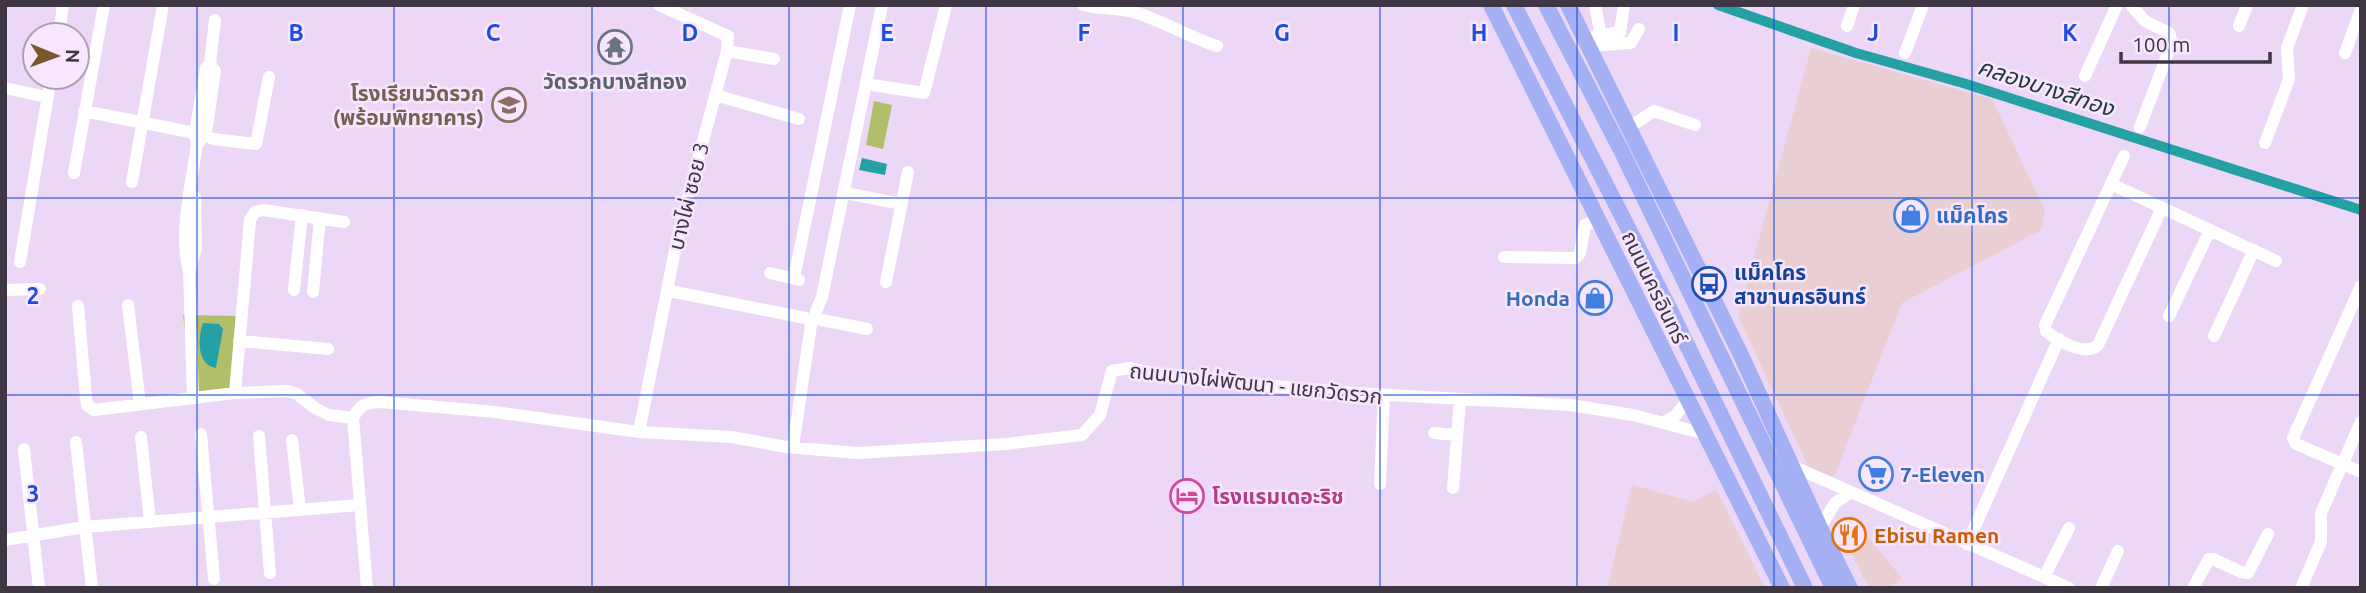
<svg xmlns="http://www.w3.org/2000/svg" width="2366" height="593" viewBox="0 0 2366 593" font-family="Ubuntu,'Noto Sans Thai',sans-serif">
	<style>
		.commercial { fill: #e9cfd3 }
		.green { fill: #b2bf6a }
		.water { fill: #25a1a4 }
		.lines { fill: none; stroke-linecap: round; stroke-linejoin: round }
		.canal { stroke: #25a1a4; stroke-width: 10 }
		.minor { stroke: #fff; stroke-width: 12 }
		.major { stroke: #a3b0f4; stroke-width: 16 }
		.grid { fill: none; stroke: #1d4ed8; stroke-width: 2; stroke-opacity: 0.55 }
		.labels { text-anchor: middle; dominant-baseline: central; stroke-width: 5; stroke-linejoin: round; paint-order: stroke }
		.worship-label { font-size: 21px; font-weight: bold; fill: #5b616d; stroke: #f8e6ff }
		.education-label { font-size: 21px; font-weight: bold; fill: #785e54; stroke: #f8e6ff; text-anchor: end }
		.street-label { font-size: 21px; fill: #3e3642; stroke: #f8e6ff }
		.shop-label { font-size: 21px; font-weight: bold; fill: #366cbe; stroke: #f8e6ff; text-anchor: start }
		.transit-label { font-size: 21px; font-weight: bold; fill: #164399; stroke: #f8e6ff; text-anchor: start }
		.hotel-label { font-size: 21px; font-weight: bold; fill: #b23c85; stroke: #f8e6ff; text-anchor: start }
		.food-label { font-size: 21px; font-weight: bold; fill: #c56008; stroke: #f8e6ff; text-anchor: start }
		.water-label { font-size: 23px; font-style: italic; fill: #223b3c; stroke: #f8e6ff }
		.grid-label { font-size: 23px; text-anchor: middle; font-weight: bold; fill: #1d4ed8; stroke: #f8e6ff; stroke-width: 5; stroke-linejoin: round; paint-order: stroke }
	</style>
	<rect width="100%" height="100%" fill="#edd7f6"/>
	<path class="commercial" d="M1811 48 1992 99 2045 210 2041 230 1902 303 1834 477 1809 468 1738 316Z
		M1632 485 1694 502 1716 489 1765 588H1607Z
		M1851 516 1902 578 1890 588H1869L1836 523Z"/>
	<path class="green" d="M874 101 892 105 883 149 866 145Z
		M183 315 241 316 235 393 193 398Z"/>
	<path class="water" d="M862 158 887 164 885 175 859 170Z
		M203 323 219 324 223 329 216 368C196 365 198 337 203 323Z"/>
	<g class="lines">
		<path class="canal" d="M1718 5 1856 53 1963 83 2361 210"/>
		<path class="minor" d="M1083 5C1101 10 1119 7 1137 13 1165 22 1189 37 1217 46
			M1595 5 1601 36
			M2131 5 2145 21 2169 33 2172 42 2140 127
			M1847 26 1854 5
			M2239 26 2247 5
			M59 35 63 5
			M1584 39 1620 32 1624 5
			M1588 46 1631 43 1639 29
			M727 51 774 59
			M1905 53 1923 5
			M2345 53 2361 9
			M2085 76 2117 5
			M866 84 924 93 946 5
			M5 88 47 97
			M715 95 799 119
			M84 111 205 135 213 139 256 144 269 77
			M1628 128 1654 111 1695 125
			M200 141 207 127 215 71 210 64
			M2265 143 2289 79 2287 48 2303 5
			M2124 156 2045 325 2046 331C2058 341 2086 357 2098 345L2162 208
			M74 173 104 5
			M132 182 163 5
			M2111 184 2276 261
			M845 193 902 204
			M1504 257 1576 258 1580 253 1585 225 1599 220
			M20 262 51 77
			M189 272 196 248 195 197
			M770 273 799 280
			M794 278 850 5
			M886 282 908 172
			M2361 286 2293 438 2296 444 2361 472
			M5 290 40 289
			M294 290 302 215
			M313 292 320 218
			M675 292 805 318
			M128 305 140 404
			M78 306 86 398 87 405 94 410 235 393 287 391 297 394 315 408 329 415 353 418
			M815 314 822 297 882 5
			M2169 316 2210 230
			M817 319 867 329
			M2214 336 2254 250
			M239 341 328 349
			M235 393 250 220 255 212 263 210 344 222
			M193 398 189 273C179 231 191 187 197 144L195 133 206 68 210 64 215 20
			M1663 423 1675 416 1688 400
			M639 432 678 235 727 51 728 36 659 5
			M1434 433 1457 435
			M201 434 214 579
			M259 436 270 573
			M141 437 150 522
			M292 440 300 510
			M76 442 92 588
			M793 447 811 325
			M24 449 39 588
			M1792 466 2069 588
			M1380 484 1384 395
			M1453 488 1460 400
			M1820 528 1835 503 1851 492
			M5 540 85 527 359 505
			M1967 544 2059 339
			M2044 577 2069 528
			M367 588 353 418C360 405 365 403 380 402L495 412 639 432 732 437 786 447 858 453 1006 444 1082 435 1100 415 1112 371 1130 368 1177 378 1354 393 1570 405 1633 415 1705 434
			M2101 588 2118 551
			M2193 588 2209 559H2213L2241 572 2248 573 2268 534
			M2301 588 2321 542V513L2361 422"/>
		<path class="major" d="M1491 5 1782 588
			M1514 5 1671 312 1805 588
			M1546 5 1622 152 1833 588
			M1568 5 1741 355 1820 528 1850 588"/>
	</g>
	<path class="grid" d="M197 5V588M394 5V588M592 5V588M789 5V588M986 5V588M1183 5V588M1380 5V588M1577 5V588M1774 5V588M1972 5V588M2169 5V588M5 198H2361M5 395H2361"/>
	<defs>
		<g id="temple-ring" transform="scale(1.75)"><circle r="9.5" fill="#f8e6ff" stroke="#6b7280" stroke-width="1.5"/><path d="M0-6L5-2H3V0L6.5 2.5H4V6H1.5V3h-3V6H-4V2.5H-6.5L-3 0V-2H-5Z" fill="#6b7280"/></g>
		<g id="school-ring" transform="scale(1.75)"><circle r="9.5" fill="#f8e6ff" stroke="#8d6e63" stroke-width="1.5"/><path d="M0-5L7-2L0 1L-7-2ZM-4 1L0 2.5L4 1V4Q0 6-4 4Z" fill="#8d6e63"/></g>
		<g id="shop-ring" transform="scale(1.75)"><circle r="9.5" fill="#f8e6ff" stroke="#3f7fe0" stroke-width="1.5"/><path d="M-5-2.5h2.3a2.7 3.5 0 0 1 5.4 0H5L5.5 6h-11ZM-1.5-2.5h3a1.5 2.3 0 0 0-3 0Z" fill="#3f7fe0"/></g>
		<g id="bus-ring" transform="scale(1.75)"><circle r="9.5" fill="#f8e6ff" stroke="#1a4fb4" stroke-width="1.5"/><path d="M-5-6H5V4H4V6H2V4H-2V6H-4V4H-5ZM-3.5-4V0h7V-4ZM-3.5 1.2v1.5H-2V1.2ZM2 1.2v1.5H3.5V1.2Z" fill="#1a4fb4"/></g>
		<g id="supermarket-ring" transform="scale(1.75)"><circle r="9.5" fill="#f8e6ff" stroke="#3f7fe0" stroke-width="1.5"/><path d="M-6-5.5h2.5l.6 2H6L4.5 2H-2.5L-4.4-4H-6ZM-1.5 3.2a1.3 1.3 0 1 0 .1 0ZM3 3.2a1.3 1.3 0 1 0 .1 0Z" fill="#3f7fe0"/></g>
		<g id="hotel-ring" transform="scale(1.75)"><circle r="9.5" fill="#f8e6ff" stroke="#d1479c" stroke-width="1.5"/><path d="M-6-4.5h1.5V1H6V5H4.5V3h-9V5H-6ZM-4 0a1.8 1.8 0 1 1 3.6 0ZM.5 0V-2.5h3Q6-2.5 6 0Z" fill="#d1479c"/></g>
		<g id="restaurant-ring" transform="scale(1.75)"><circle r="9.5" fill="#f8e6ff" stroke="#e8710a" stroke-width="1.5"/><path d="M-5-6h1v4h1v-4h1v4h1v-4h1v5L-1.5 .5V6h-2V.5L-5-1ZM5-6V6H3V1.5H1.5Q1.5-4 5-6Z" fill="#e8710a"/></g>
	</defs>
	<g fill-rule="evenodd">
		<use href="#temple-ring" x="615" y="47"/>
		<use href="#school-ring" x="509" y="105"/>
		<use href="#shop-ring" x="1911" y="215"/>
		<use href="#bus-ring" x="1709" y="284"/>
		<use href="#shop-ring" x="1595" y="298"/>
		<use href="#supermarket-ring" x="1876" y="474"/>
		<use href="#hotel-ring" x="1187" y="496"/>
		<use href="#restaurant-ring" x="1849" y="535"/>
	</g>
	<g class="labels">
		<g class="worship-label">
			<text x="615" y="81">วัดรวกบางสีทอง</text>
		</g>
		<g class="education-label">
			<text x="484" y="93">โรงเรียนวัดรวก<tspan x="484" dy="24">(พร้อมพิทยาคาร)</tspan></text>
		</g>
		<g class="street-label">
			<text transform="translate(688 196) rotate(-76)">บางไผ่ ซอย 3</text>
			<text transform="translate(1655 287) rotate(64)">ถนนนครอินทร์</text>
			<text transform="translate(1256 383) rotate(6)">ถนนบางไผ่พัฒนา - แยกวัดรวก</text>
		</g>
		<g class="shop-label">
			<text x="1936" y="215">แม็คโคร</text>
			<text x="1570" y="298" text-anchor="end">Honda</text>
			<text x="1900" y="474">7-Eleven</text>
		</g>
		<g class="transit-label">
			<text x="1734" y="272">แม็คโคร<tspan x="1734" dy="24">สาขานครอินทร์</tspan></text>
		</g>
		<g class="hotel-label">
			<text x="1212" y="496">โรงแรมเดอะริช</text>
		</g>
		<g class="food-label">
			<text x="1874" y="535">Ebisu Ramen</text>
		</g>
		<g class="water-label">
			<text transform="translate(2046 87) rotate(18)">คลองบางสีทอง</text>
		</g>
	</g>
	<g class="grid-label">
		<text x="296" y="41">B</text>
		<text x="493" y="41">C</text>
		<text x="690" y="41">D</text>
		<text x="887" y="41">E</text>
		<text x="1084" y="41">F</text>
		<text x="1282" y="41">G</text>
		<text x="1479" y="41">H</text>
		<text x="1676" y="41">I</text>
		<text x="1873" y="41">J</text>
		<text x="2070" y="41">K</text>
		<text x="33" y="304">2</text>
		<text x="33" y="502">3</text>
	</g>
	<rect width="2366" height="593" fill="none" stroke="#3e3642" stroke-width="14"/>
	<g transform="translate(56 56) rotate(91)"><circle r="33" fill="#f8e6ff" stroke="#aea0b3" stroke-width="2"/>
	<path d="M0-5L12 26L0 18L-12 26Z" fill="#79582f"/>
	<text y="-10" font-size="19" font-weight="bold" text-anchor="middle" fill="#3e3642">N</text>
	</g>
	<path d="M2121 52v10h149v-10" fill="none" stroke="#3e3642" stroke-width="3.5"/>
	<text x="2132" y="52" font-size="21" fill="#3e3642" stroke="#f8e6ff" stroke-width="5" paint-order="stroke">100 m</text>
</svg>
